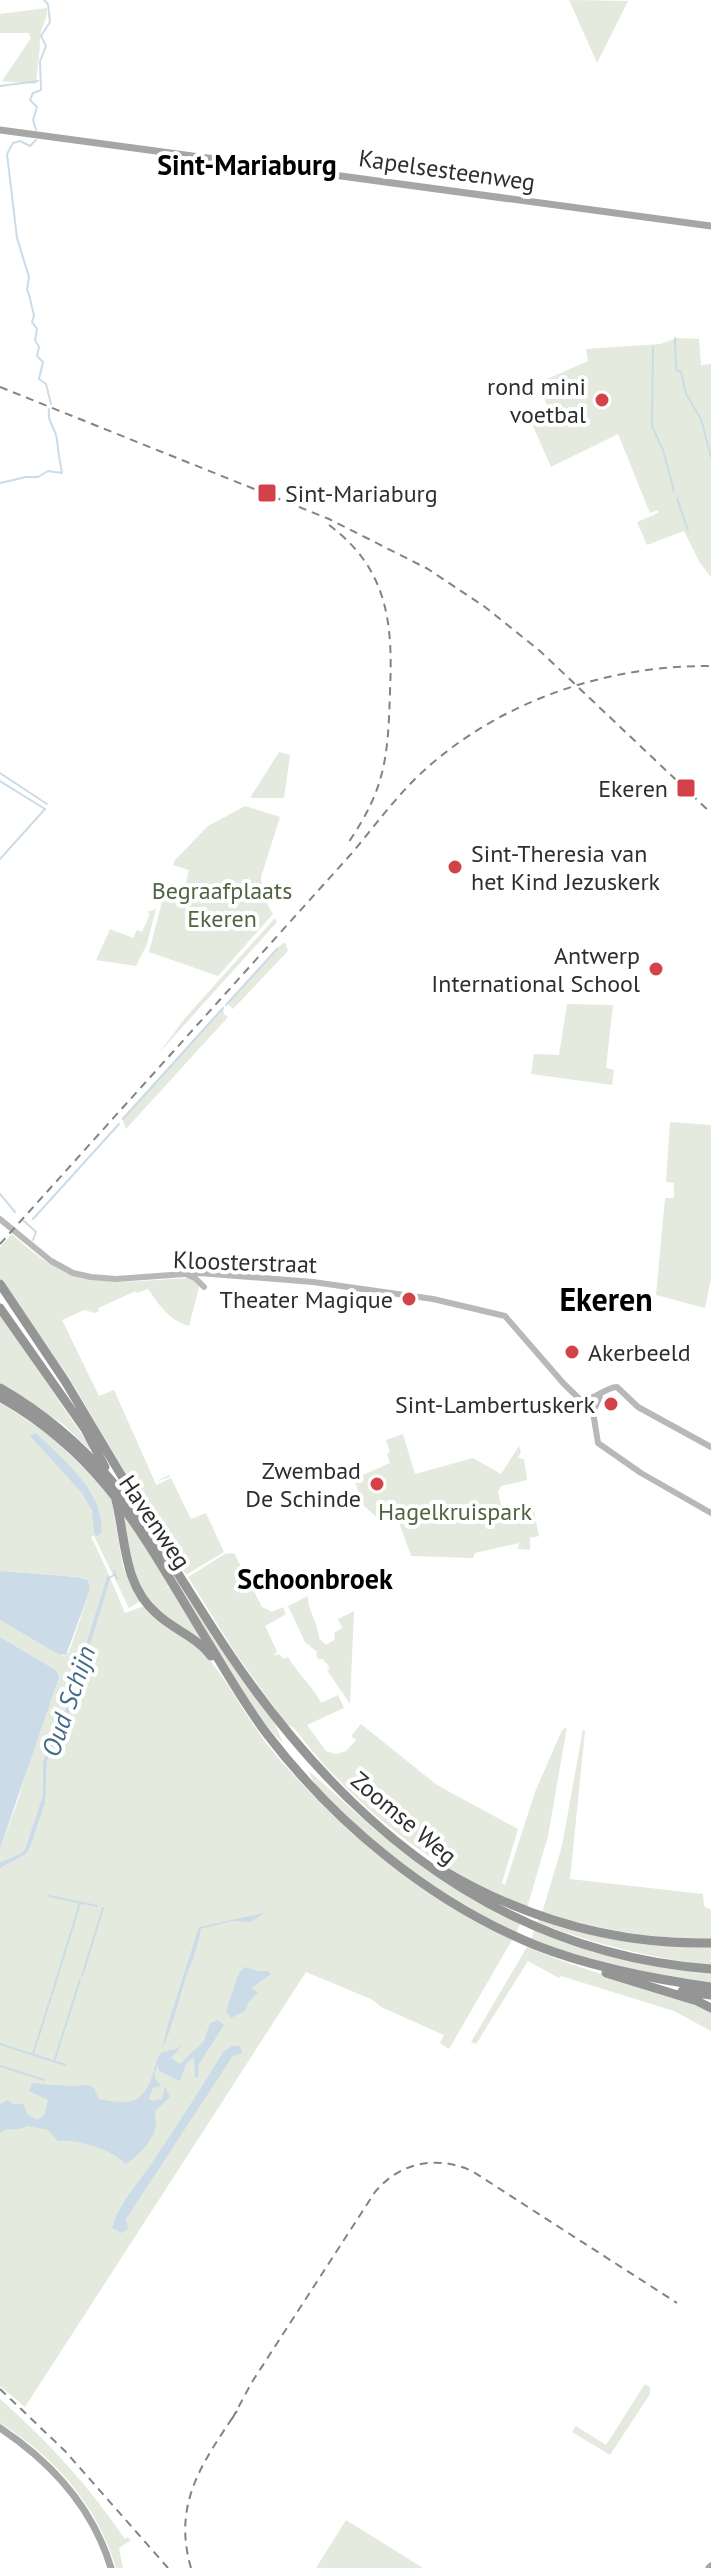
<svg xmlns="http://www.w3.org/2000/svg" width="711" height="2568" viewBox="0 0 711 2568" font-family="'PT Sans',sans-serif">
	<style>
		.green { fill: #e4eadd; fill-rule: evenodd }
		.water { fill: #cbdce8 }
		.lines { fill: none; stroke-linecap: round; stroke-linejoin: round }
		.stream { stroke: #cbdce8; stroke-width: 2 }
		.secondary { stroke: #b8b8b8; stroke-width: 6 }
		.primary { stroke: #a6a6a6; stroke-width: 7 }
		.highway { stroke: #959595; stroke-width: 9 }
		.rail { stroke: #838383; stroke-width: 2; stroke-dasharray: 8 6; stroke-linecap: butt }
		.poi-dot { fill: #d34248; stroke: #fff; stroke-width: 3 }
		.labels { text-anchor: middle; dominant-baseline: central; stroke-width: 8; stroke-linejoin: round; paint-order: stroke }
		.street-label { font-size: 24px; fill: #2e2e2e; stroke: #fff }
		.poi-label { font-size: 24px; fill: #2e2e2e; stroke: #fff; text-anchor: end }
		.park-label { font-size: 24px; fill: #506540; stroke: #fff }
		.water-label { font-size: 26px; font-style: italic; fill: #446c88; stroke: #fff }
		.quarter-label { font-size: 28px; font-weight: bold; fill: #000; stroke: #fff }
		.district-label { font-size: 32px; font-weight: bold; fill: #000; stroke: #fff }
	</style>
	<rect width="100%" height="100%" fill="#fff"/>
	<path class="green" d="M569 0 628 1 597 63Z
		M47 8C48 20 40 28 40 39 40 54 37 69 36 84L2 81 31 38 29 33H0V14Z
		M677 338 699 339 701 365 711 364V577L700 563 684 531 647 545 637 522 658 513V510L650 513 618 434 551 467 529 417 548 408 538 383 588 361 586 349 660 344Z
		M279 752 290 755 284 798H250Z
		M245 806 280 817 261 877 263 896 273 914 218 976 149 952 164 894 182 897 189 870 173 865 175 860 208 826Z
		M156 909 147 944 136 966 96 960 110 929 133 938 137 930 142 932 150 914 147 912Z
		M275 918 277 922 159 1053 185 1018Z
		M285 942 288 951 233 1009 227 1003 277 948Z
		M567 1004 613 1005 606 1068 614 1070 612 1085 531 1074 534 1054 559 1055Z
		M223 1007 224 1014 228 1017 126 1129 122 1118Z
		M670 1122 711 1125V1279L705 1308 656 1295 665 1198H674V1183L666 1182Z
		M12 1234C73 1293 111 1282 189 1278H192L199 1287 189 1326C169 1320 159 1305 148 1289L137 1293 136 1291 98 1308 99 1311 95 1313 84 1310 62 1320 99 1396 114 1390 155 1482 169 1475 170 1477 155 1482 156 1485 171 1478 191 1519 206 1513 224 1552 186 1575 68 1376 0 1279V1247Z
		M0 1315 92 1449H89L64 1425 0 1383Z
		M0 1402 52 1437 111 1495 123 1567 140 1601 129 1608 94 1536 91 1537C105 1564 113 1585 125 1613L144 1606C164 1621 188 1636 205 1655 232 1685 249 1724 275 1754 344 1835 419 1890 512 1940L449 2049 440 2043 444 2035 381 2007 373 2000 306 1972 25 2407 0 2386V1868L25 1855 44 1806 47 1761 70 1711 85 1659 82 1655 65 1712 43 1761V1795L25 1849 20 1854 0 1862V1849L18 1800 56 1670 0 1637V1620L64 1656 69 1652 90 1590 88 1580 79 1577 0 1571ZM36 1433 88 1489 93 1497 94 1520C89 1490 51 1459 31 1436Z
		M403 1434 415 1474 473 1458 501 1474 519 1446 521 1451 518 1458 524 1459 527 1480 501 1486 498 1492 504 1518 534 1511 539 1536 530 1538V1550L518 1549 519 1543 475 1553 473 1558 411 1556 397 1517 382 1522 363 1505 354 1479 390 1463 387 1454 390 1452 386 1440Z
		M120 1508 170 1585 159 1592 170 1586 208 1649 154 1608 135 1582Z
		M234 1553 262 1607 272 1612 283 1607 286 1614 265 1626 277 1651 274 1656 279 1654 283 1659 288 1657C297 1673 312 1685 321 1703L338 1695 344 1708 307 1725 326 1751 336 1754 346 1751 356 1740 351 1736 361 1724 437 1785 518 1829 502 1883 505 1885 535 1792 562 1730 567 1727 548 1836 527 1908C506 1898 485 1890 465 1879 399 1841 340 1789 294 1728L286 1724 234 1651 188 1577 225 1554Z
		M179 1581 225 1654 275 1724 283 1743C239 1701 208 1635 176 1583Z
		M308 1596C306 1606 318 1622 319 1638L326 1645 335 1639 334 1633 342 1628 338 1619 354 1611 350 1704 327 1670 330 1668 323 1659H318L316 1654 317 1652 305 1642 288 1606Z
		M583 1729 585 1731 570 1879 703 1894 704 1906 711 1910V1940C652 1939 598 1929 542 1913L562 1846Z
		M309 1771 373 1828 422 1866 521 1922 516 1933C450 1899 391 1861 339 1808 328 1797 312 1785 309 1771Z
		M539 1919C598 1937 649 1946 711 1947V1966C651 1957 594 1945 538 1922Z
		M535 1928 639 1962 711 1973V1984C649 1976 589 1960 531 1939Z
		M527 1947C587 1973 651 1986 711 2012V2031L674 2011 561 1976 559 1978 528 1961 476 2044 471 2042Z
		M645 2384 650 2387V2394L610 2455 572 2432 576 2426 606 2445Z
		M0 2399C48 2441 89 2486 125 2539L128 2537 131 2540 119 2548 123 2568H116C97 2505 55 2457 0 2423Z
		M346 2520 423 2568H316Z"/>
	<path class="water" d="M36 1433C62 1459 106 1493 101 1533L97 1536 94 1533 92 1511 82 1493 30 1436Z
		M0 1571 78 1577 88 1580 90 1590 66 1655 58 1654 0 1620Z
		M108 1574 110 1579 70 1711 47 1761 45 1803 30 1847 25 1855 0 1868V1862L20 1854 25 1849 43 1795V1761L65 1712Z
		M0 1637 56 1670 59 1677 0 1849Z
		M264 1913 251 1922 232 1921 201 1929C198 1946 192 1961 186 1977 178 2002 173 2026 162 2049L168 2024 199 1927Z
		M245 1967 258 1971H268L271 1974 251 1988 258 1992 249 2002 245 2011 231 2018 226 2011 239 1973Z
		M218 2020 224 2025 199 2064 198 2077H195L194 2057 186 2064 180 2081 159 2071 157 2059 162 2052 176 2049 183 2044 171 2058 180 2064 204 2041 210 2023Z
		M232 2046H240L242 2053 232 2057 126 2219 128 2229 121 2233 112 2228C119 2203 140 2181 154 2160 178 2124 201 2088 224 2051Z
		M155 2069V2078L161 2086 153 2088 149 2099 153 2101 162 2099 165 2087 170 2097 155 2111C155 2116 156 2119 156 2124 155 2139 137 2158 125 2164 114 2150 78 2139 58 2141L48 2130 27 2126C19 2132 8 2126 0 2133V2104L8 2100 13 2104H23L28 2115 38 2120 44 2115 48 2100 29 2091 32 2083C51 2085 70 2087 88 2085L94 2088 99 2099C135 2106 143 2103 155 2069Z"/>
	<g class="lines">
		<path class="stream" d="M0 86 38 81
			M36 130 33 120 37 107 30 100 33 93 41 90 40 61 46 46 41 36 50 22 48 4 44 0
			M36 140 30 146 20 141 13 143 7 154 17 238 29 277 27 290C31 298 31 306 34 315L32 322 37 329 35 340 39 347 37 356 43 362 39 379 46 384 51 404
			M675 338 676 370 681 372 686 394 701 419 711 457
			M653 347 652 426 663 450 674 491
			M0 483 26 477H38L48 471 62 473C60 462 58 451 57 440 56 428 47 423 49 409
			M677 498 688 531
			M0 773 47 804
			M0 781 45 809 0 859
			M226 1005 277 949
			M123 1119 223 1008
			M0 1194 15 1212
			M33 1219 119 1124
			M24 1221 36 1232 33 1240
			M114 1571 117 1579
			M108 1579 115 1574
			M49 1896 97 1906
			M82 1976 103 1908
			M52 1994 80 1903
			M0 2044 65 2065
			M33 2054 51 1997
			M54 2062 80 1980
			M0 2066 44 2080
			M155 2069 158 2061"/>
		<path class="secondary" d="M0 1219 51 1261 73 1273 91 1277 116 1279 199 1273 313 1282 433 1299 505 1316 564 1384 593 1412
			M188 1275 195 1278 204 1287
			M600 1396 593 1412 598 1443 641 1473 711 1513
			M582 1400C598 1399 603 1388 617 1387L638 1407 711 1447"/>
		<path class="primary" d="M0 130 711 226
			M0 2428C51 2462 93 2508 111 2568
			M709 2568 711 2566"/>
		<path class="highway" d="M0 1284 65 1381 139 1505
			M0 1308 85 1429 105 1467
			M0 1388C118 1456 159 1549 231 1656 346 1826 499 1953 711 1969
			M0 1397C108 1458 146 1542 208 1642 227 1673 245 1705 267 1734 335 1823 430 1902 535 1945 591 1967 652 1979 711 1987
			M116 1500C126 1540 123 1585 157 1614 174 1630 197 1637 211 1656
			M441 1869C523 1918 615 1945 711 1943
			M606 1973 697 2001 711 2008
			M682 1991 711 1995"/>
		<path class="rail" d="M0 387 329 519 428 569 485 607 540 651 711 813
			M329 525C388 569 393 623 390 691 388 756 386 788 348 843
			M0 1244 352 853C373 828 392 802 415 779 493 703 604 665 711 666
			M0 2389 65 2451 168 2568
			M232 2419 252 2382 375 2192C400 2162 437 2155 472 2171L677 2303
			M191 2568C172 2503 203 2462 237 2411"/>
	</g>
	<g class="poi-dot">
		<circle cx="602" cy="400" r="8"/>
		<rect x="257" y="483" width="20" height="20" rx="4"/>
		<rect x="676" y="778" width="20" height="20" rx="4"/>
		<circle cx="455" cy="867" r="8"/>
		<circle cx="656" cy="969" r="8"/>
		<circle cx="409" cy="1299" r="8"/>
		<circle cx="572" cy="1352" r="8"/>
		<circle cx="611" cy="1404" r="8"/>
		<circle cx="377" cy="1484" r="8"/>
	</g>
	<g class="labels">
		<g class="street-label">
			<text transform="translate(447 170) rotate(8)">Kapelsesteenweg</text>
			<text transform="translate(245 1262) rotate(2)">Kloosterstraat</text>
			<text transform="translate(155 1522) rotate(56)">Havenweg</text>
			<text transform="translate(404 1818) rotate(40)">Zoomse Weg</text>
		</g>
		<g class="poi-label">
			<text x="586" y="386">rond mini<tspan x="586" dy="28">voetbal</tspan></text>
			<text x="285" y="493" text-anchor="start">Sint-Mariaburg</text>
			<text x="668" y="788">Ekeren</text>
			<text x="471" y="853" text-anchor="start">Sint-Theresia van<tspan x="471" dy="28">het Kind Jezuskerk</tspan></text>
			<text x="640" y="955">Antwerp<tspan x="640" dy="28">International School</tspan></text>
			<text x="393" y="1299">Theater Magique</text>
			<text x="588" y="1352" text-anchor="start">Akerbeeld</text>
			<text x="595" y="1404">Sint-Lambertuskerk</text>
			<text x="361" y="1470">Zwembad<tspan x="361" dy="28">De Schinde</tspan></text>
		</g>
		<g class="park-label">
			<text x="222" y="890">Begraafplaats<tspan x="222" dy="28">Ekeren</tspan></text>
			<text x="455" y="1511">Hagelkruispark</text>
		</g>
		<g class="water-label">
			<text transform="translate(68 1701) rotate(-71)">Oud Schijn</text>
		</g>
		<g class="quarter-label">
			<text x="247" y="164">Sint-Mariaburg</text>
			<text x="315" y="1578">Schoonbroek</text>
		</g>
		<g class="district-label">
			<text x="606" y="1299">Ekeren</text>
		</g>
	</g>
</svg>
